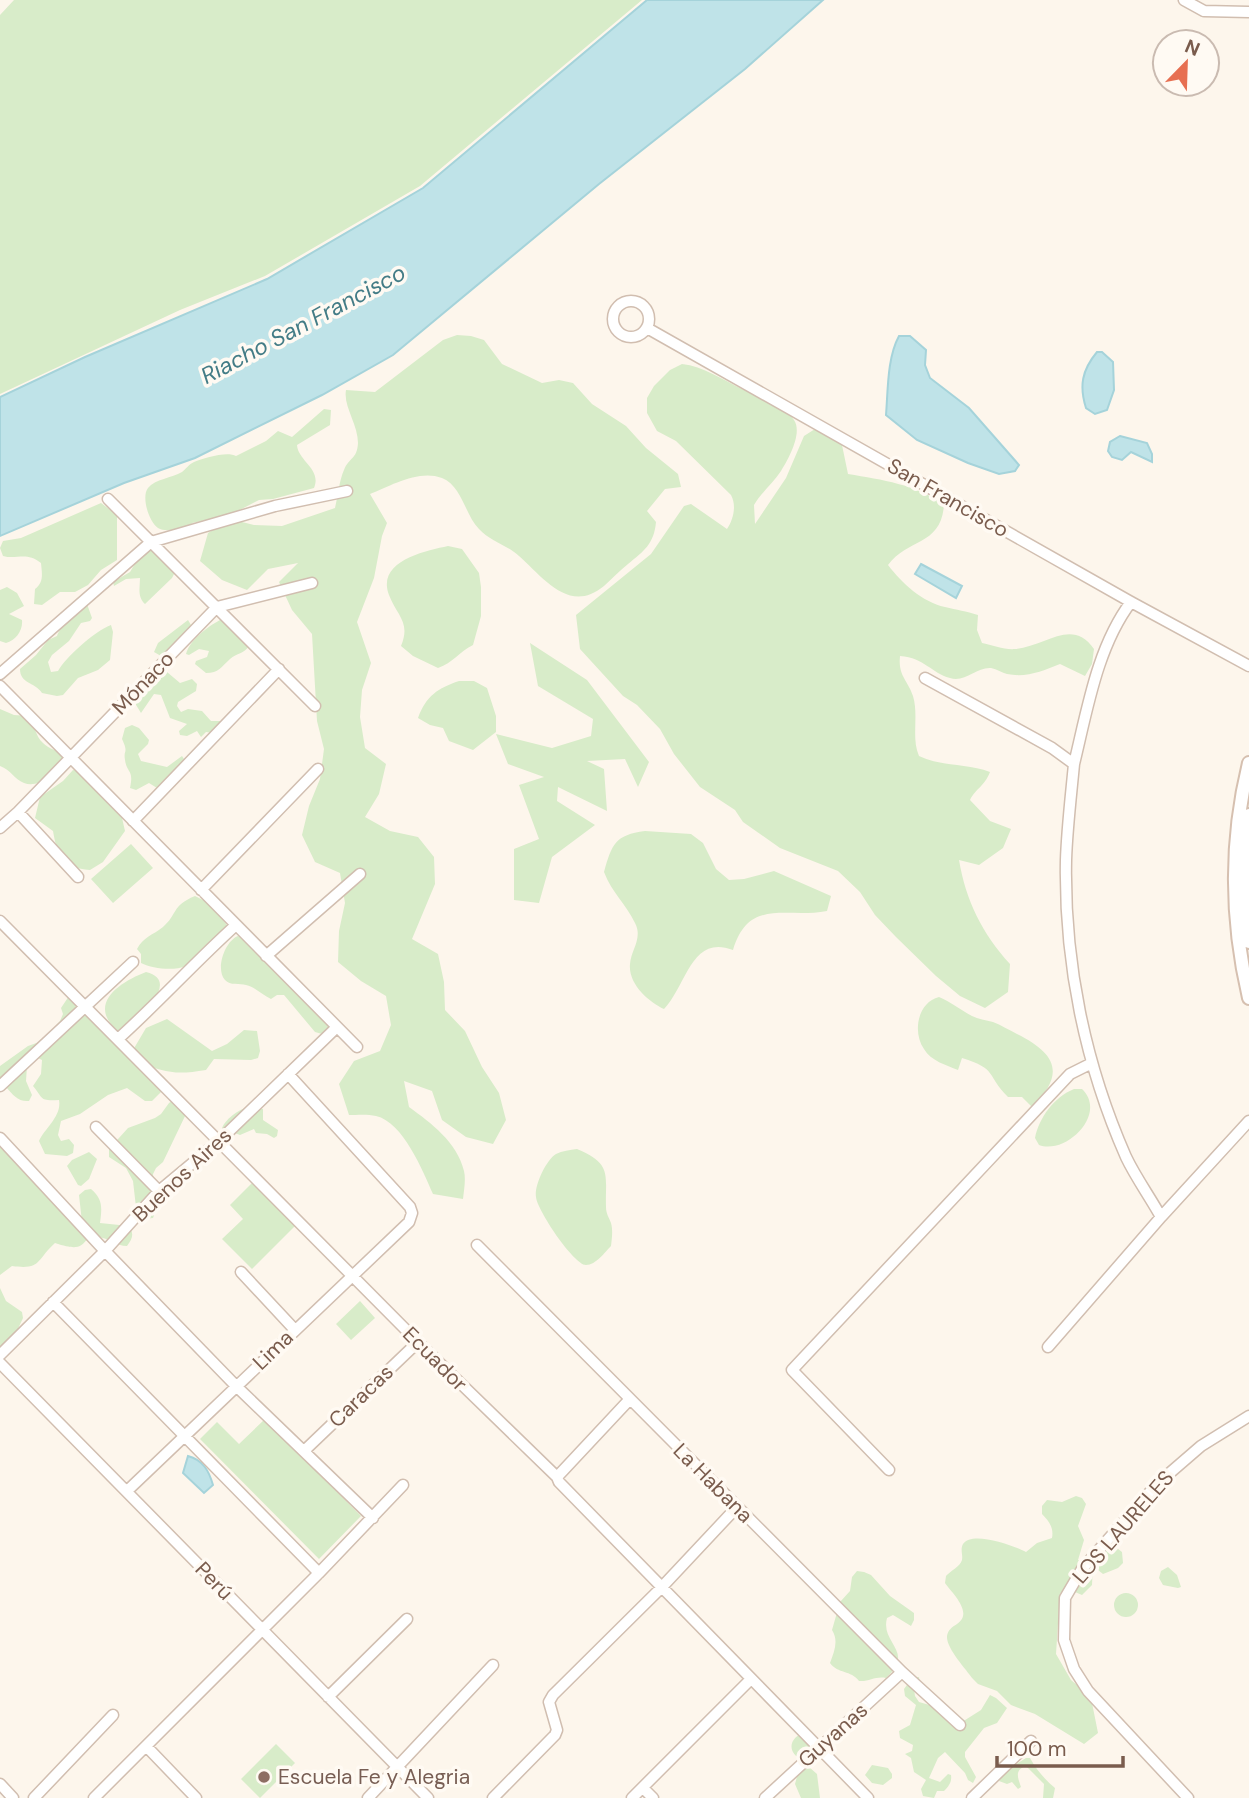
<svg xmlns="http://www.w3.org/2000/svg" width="1249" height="1798" viewBox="0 0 1249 1798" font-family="'DM Sans',sans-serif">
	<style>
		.green { fill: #d8ecc9 }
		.water { fill: #bfe3e8; stroke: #a5d3da; stroke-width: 2 }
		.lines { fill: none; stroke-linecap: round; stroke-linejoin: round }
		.street-casing { stroke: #d1beb0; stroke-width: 13 }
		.secondary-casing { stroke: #d6c0b0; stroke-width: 16 }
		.street { stroke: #fff; stroke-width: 10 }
		.secondary { stroke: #fff; stroke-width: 12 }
		.education-dot { fill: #8d6e63; stroke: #fffaf3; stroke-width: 2.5 }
		.labels { text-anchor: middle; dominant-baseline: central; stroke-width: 7; stroke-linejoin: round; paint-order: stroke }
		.street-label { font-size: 21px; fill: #7a5c4d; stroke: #fffaf3 }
		.education-label { font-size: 21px; fill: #785e54; stroke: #fffaf3; text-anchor: start }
		.water-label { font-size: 23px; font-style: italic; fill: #437c86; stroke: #fffaf3 }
	</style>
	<rect width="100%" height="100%" fill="#fdf6ec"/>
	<path class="green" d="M14 0H642L420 186 265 276 180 310 0 394V15Z
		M457 335 471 336 484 340 502 364 542 383 559 380 573 383 592 404 626 426 646 448 678 474 681 487 665 489 647 511 656 522C654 544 644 551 628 564 619 571 612 579 604 586 569 615 543 577 519 556 507 545 490 541 479 529 465 515 462 486 442 478 419 469 390 486 370 494L387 523 382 536 374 578 357 622 371 663 362 690 360 717 365 748 386 764 379 794 365 817 390 831 418 837 434 857 435 884 412 939 438 954 444 982 445 1010 465 1031 482 1067 499 1093 506 1120 493 1144 466 1137 442 1120 432 1091 404 1081 409 1107C431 1123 457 1142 464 1171 466 1179 464 1190 463 1199L433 1194C423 1171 403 1122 376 1116 368 1114 357 1115 349 1115L339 1084 354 1061 380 1051 391 1025 386 996 361 981 338 962 339 931 345 903 340 873 315 862 302 835 309 806 320 779 324 749 317 721 312 634 292 610 279 582 298 563 268 569 247 590 222 580 200 561 208 533 230 519 254 525 282 526 335 508C338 496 339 481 344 470 349 457 357 460 358 443 358 424 343 406 346 390L375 392 443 340Z
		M682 364C703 366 723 380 742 389 758 396 784 405 794 420 803 433 788 460 781 471 773 483 761 493 754 505L755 524 786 478 804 436 815 429 829 435 842 445 848 474C883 480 915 484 944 505 941 546 908 538 888 565 902 583 922 602 945 607 957 610 966 611 978 615L977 630 982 643C992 645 1005 650 1015 649 1045 647 1072 617 1094 649L1092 664 1085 676 1060 664C1043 671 1026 678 1007 674 1002 673 997 669 991 668 976 667 965 683 950 678 931 673 925 658 900 656 898 676 907 679 913 696 919 716 911 738 919 756 942 767 967 763 990 772 984 787 976 788 970 800L990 821 1011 829 1003 848 979 865 959 860C966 901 982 933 1010 964L1008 992 985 1008 960 996 936 976 896 937 875 915 860 892 838 871 780 848 743 822 735 810 700 787 674 754 660 729 637 705 623 696 580 649 576 615 651 554 684 506 691 504 727 529C733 520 737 506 731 495L676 441 657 431 647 413V398L654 386 670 370Z
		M324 409 331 410 330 425 297 445C298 461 322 469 314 488L273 499 259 500 230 515 192 523 190 527C181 528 166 533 158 528 149 522 141 497 148 488 155 479 172 478 182 472 186 469 189 464 194 462 204 458 227 451 236 456L266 441 278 431 292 437Z
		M101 503 117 515V560L101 570 88 585 75 592H60L42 605 34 604 35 589C44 582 42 574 41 563 26 551 17 560 3 556L0 548 3 541 21 538Z
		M448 546 462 549 479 573 481 587V616L473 645C459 652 453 663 438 668L413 656 401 646C411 622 397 616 389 595 376 561 425 551 448 546Z
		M153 549 175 572 172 578 145 604C137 597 140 587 140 578L126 579 114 586 113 582 130 572 139 557Z
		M7 587 17 593 24 606 9 614 22 620C23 631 16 640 6 643L0 641V590Z
		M87 604 92 618 90 621 81 623 69 641 52 655 48 662 51 672 58 671C65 658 96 630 111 625L113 632 110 660 98 670 78 678 63 695 57 696 42 693C35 682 20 684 20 669L36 655 48 640 57 636C61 625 76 608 87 604Z
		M188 620 191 625 189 630 164 654 161 656 154 652 158 643Z
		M220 620 223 621 249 646C244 654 237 653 230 659 221 667 219 673 206 673L195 664 196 661 207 657 209 651 199 649 189 655 186 654C190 640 207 627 220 620Z
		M530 643 587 680 649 762 638 787 625 759 587 761 604 769 607 811 558 787 557 801 595 825 552 857 539 903 514 900V849L539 839 519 785 544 777 508 764 496 734 552 748 591 736 593 719 538 686Z
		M167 672 180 683 192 679 197 684 196 691 178 702 177 706 181 712 188 709 202 711 211 721H224L213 733 206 732 201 737 197 731 187 736 180 735 179 731 187 724 170 718 161 695 154 694 141 713 133 700Z
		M459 681H474L487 688 496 716V732L473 750 449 741 443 728 430 725 418 718C426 696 438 688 459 681Z
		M0 709 14 715 28 716C35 724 35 736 43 743 49 749 57 750 64 756 60 771 40 789 24 783 14 779 11 770 0 766Z
		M132 725 139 728 149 740 148 744 138 754 141 761 167 767 182 756 186 762 161 787 157 788 149 783 136 790 130 788C134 769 127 774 125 760 123 749 129 754 122 739L125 728Z
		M73 770 80 771 104 797 108 804 120 809 125 831 103 862 90 870C63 868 57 855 53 831L35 818 40 797 63 781Z
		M645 831 691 834 703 843 716 869 729 880 744 879 774 871 831 896 827 911C786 919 749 897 733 950 691 934 687 985 664 1009 649 1002 628 984 630 964 631 950 643 938 635 923 626 904 612 893 604 872 612 844 615 835 645 831Z
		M131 844 153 868 113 903 91 879Z
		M195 896 209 903 227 925 225 932 186 966C174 971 153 969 141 963V954L137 949C143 937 153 935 163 927 178 914 171 906 195 896Z
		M238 936 244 938 328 1023 329 1030 322 1034 315 1032 284 995H277L271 999C262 995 255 987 246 985 240 983 230 986 225 980 215 969 225 941 238 936Z
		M146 972C183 981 136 1020 125 1031H118C86 1004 120 982 146 972Z
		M69 996 92 1015 112 1042 129 1059 164 1077 166 1080 163 1090 152 1101H145L127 1088 108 1095 80 1114 61 1121 58 1135 61 1141 69 1139 74 1145 73 1153 67 1156 45 1154 39 1141C45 1128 62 1116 59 1100 39 1101 44 1099 33 1086L41 1074 42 1060 36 1057 27 1066 26 1081 32 1095 29 1101C18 1102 13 1095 6 1087L9 1081 0 1085V1066L28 1046 42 1041 60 1021 63 1014 61 1008Z
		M939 997C951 1002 961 1010 972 1016 978 1019 986 1020 993 1022 1001 1025 1009 1030 1017 1034 1055 1053 1067 1073 1032 1107L1022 1097H1008C986 1075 998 1069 962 1058L958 1070C946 1065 931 1061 924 1049 912 1032 918 1002 939 997Z
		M167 1019 212 1051 227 1044 244 1030 257 1031 260 1051 258 1058 251 1060 214 1059 206 1070C176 1075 165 1073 137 1061L133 1050 146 1028Z
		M1074 1089H1082C1108 1114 1066 1155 1039 1145L1035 1138C1039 1118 1054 1097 1074 1089Z
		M175 1099 186 1114 163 1162 156 1168 153 1174 156 1210 153 1218 144 1219 137 1216 133 1181 126 1168 109 1157V1149L128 1128 155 1118 161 1114 169 1103Z
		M251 1106 263 1109V1120L278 1130 277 1136 274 1138 267 1134 256 1133 254 1129 240 1135 222 1128C226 1118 241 1108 251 1106Z
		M0 1136 8 1140 82 1222 79 1195 85 1190 91 1189C103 1199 102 1208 100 1223L129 1226C134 1234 133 1238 127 1246 116 1246 106 1236 96 1237 79 1237 90 1255 55 1243 36 1260 42 1270 12 1266L0 1275Z
		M577 1149C613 1164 605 1175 606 1207 606 1214 609 1217 611 1223 613 1230 612 1238 611 1246 605 1252 596 1265 586 1265 574 1265 537 1210 536 1197 534 1186 546 1160 556 1154 562 1151 570 1150 577 1149Z
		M89 1152 97 1159 89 1179 81 1186 78 1185 67 1166 72 1160Z
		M252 1183 295 1226 252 1269 222 1239 243 1219 230 1205Z
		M0 1288 6 1301 22 1312 23 1318 9 1348 0 1350Z
		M360 1301 375 1318 351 1340 336 1324Z
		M265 1419 361 1516 319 1559 200 1439 217 1422 239 1444Z
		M1076 1496 1082 1498 1086 1504 1078 1526 1084 1540 1078 1560 1093 1564 1092 1585 1082 1595 1075 1592 1060 1593 1056 1654 1071 1680 1084 1691 1092 1703 1098 1733 1084 1744 1035 1714 1011 1705 997 1691 978 1684 973 1679C966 1669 946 1648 947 1636 948 1630 952 1627 957 1624 974 1613 952 1593 945 1583L946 1576C950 1571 960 1567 962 1560 963 1554 960 1550 963 1544 972 1530 1015 1546 1026 1552L1037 1543 1052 1538C1054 1528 1049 1521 1042 1514V1506L1047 1500 1062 1502Z
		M1113 1545 1122 1552 1123 1563 1118 1568 1103 1574 1098 1570C1099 1557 1101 1551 1113 1545Z
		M1168 1567 1177 1575 1181 1587 1178 1588 1163 1585 1159 1578 1161 1571Z
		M857 1571 864 1572 871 1575 890 1596 914 1613V1620L911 1626 893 1615 887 1618C880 1644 916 1651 886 1678 875 1676 869 1682 859 1681 851 1670 838 1674 830 1663 834 1652 839 1641 832 1630L840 1602 850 1591 852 1577Z
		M1114 1605a12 12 0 1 1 24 0a12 12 0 1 1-24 0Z
		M919 1677 920 1685 914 1689 915 1696 919 1702 933 1706 962 1722 981 1710 990 1695 996 1698 1007 1708 997 1723 984 1728 965 1752V1757L976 1777 973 1783 968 1780 965 1773 945 1752 938 1758 929 1778 940 1782 948 1774 951 1775C952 1782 949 1786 944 1791H937L934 1798 923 1796 921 1789 926 1780 914 1772 911 1758 905 1754 912 1751 913 1745 900 1738 899 1731 910 1725 916 1705 905 1696 904 1689 912 1678Z
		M802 1733 818 1746 802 1760C788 1753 788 1740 802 1733Z
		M276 1744 295 1763 260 1798 241 1779Z
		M1026 1758H1030C1036 1769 1045 1780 1055 1788L1053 1798H1043L1044 1784 1026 1766C1014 1770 1018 1778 1021 1787L1018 1789 1012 1782 1007 1784 999 1781 1004 1772Z
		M872 1765 888 1768 892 1774V1778L883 1785 872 1783 865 1775Z
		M809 1767 817 1774 820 1798H801L795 1784 798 1773Z"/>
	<path class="water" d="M647 0H823L745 69 599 184 393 355 322 395 195 458 124 483 0 536V397L85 357 267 279 423 188Z
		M899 336H910L926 350 925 365 930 378 969 408 1019 465 1015 471 999 474 968 463 917 440 886 415C888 391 887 358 899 336Z
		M1097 352H1102L1113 362 1114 390 1107 410 1095 414 1086 408C1079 386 1082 370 1097 352Z
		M1120 436 1147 443 1152 454V462L1131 452 1122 460 1112 457 1108 451 1110 442Z
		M921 564 962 586 956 598 915 574Z
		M188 1456C203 1460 209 1471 213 1485L204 1493 183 1473Z"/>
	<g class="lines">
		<g class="street-casing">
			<path id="street" d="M1184 0 1204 11 1249 12
				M613 319a18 18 0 1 1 36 0a18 18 0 1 1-36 0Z
				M647 328 1131 602 1249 666
				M108 499 315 706
				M0 674 151 542 275 506 347 491
				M925 678 1052 748 1074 764C1071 796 1067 829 1066 860 1064 962 1085 1064 1126 1157 1136 1178 1150 1197 1161 1217
				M0 686 357 1047
				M1074 764C1087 711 1097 647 1131 602
				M18 812 78 877
				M133 821 279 669
				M0 828 18 812 217 607 312 583
				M201 890 318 769
				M0 921 418 1342 557 1477 559 1482 868 1798
				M266 956 360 874
				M118 1039C159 1002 195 962 236 925
				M0 1086 133 962
				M96 1127 159 1191
				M0 1138 105 1251 236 1386 373 1518
				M477 1245 902 1672 960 1725
				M241 1272 295 1330
				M53 1302 319 1573
				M1048 1347 1161 1217 1249 1121
				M0 1355 105 1251 159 1191 219 1141 337 1027
				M0 1363 428 1798
				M305 1450 418 1342
				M889 1470 792 1370 1070 1074 1092 1063
				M557 1477 630 1399
				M127 1491 409 1222 412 1213 410 1207 288 1074
				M328 1697 407 1619
				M146 1746 196 1798
				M0 1784 13 1798
				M643 1788 653 1798
				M34 1798 113 1715
				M94 1798 319 1573 403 1485
				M368 1798 493 1665
				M493 1798 555 1735 557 1730 549 1702 553 1695 661 1588 737 1507
				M632 1798 751 1679
				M765 1798 902 1672
				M972 1798 1031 1741
				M1188 1798 1088 1691 1074 1669 1064 1640 1065 1598 1082 1569 1157 1484 1201 1446 1249 1416"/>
		</g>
		<g class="secondary-casing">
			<path id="secondary" d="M1249 763C1230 840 1231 921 1249 998
				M1249 815 1245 883 1249 942"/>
		</g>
		<use href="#street" class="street"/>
		<use href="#secondary" class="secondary"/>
	</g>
	<circle class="education-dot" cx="264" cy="1777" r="7"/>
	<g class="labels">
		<g class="street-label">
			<text transform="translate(948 498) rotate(30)">San Francisco</text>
			<text transform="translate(143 683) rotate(-46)">Mónaco</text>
			<text transform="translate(182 1175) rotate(-43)">Buenos Aires</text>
			<text transform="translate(273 1350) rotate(-44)">Lima</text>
			<text transform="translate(435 1359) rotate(45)">Ecuador</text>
			<text transform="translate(361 1396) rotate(-44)">Caracas</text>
			<text transform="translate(713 1483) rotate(45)">La Habana</text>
			<text transform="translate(1123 1527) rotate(-49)">LOS LAURELES</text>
			<text transform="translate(214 1581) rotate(46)">Perú</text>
			<text transform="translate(833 1735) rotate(-42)">Guyanas</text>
		</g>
		<g class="education-label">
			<text x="278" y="1777">Escuela Fe y Alegria</text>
		</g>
		<g class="water-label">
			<text transform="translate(303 324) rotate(-28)">Riacho San Francisco</text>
		</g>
	</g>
	<g transform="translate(1186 63) rotate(23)"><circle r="33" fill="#fffaf3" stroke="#cabbb1" stroke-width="2"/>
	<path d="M0-5L12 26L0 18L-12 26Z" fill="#e76f51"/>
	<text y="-10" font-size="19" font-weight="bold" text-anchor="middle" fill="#7a5c4d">N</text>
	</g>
	<path d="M997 1756v10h126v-10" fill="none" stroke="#7a5c4d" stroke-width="3.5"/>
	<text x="1007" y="1756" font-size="21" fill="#7a5c4d" stroke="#fffaf3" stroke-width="5" paint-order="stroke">100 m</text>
</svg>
